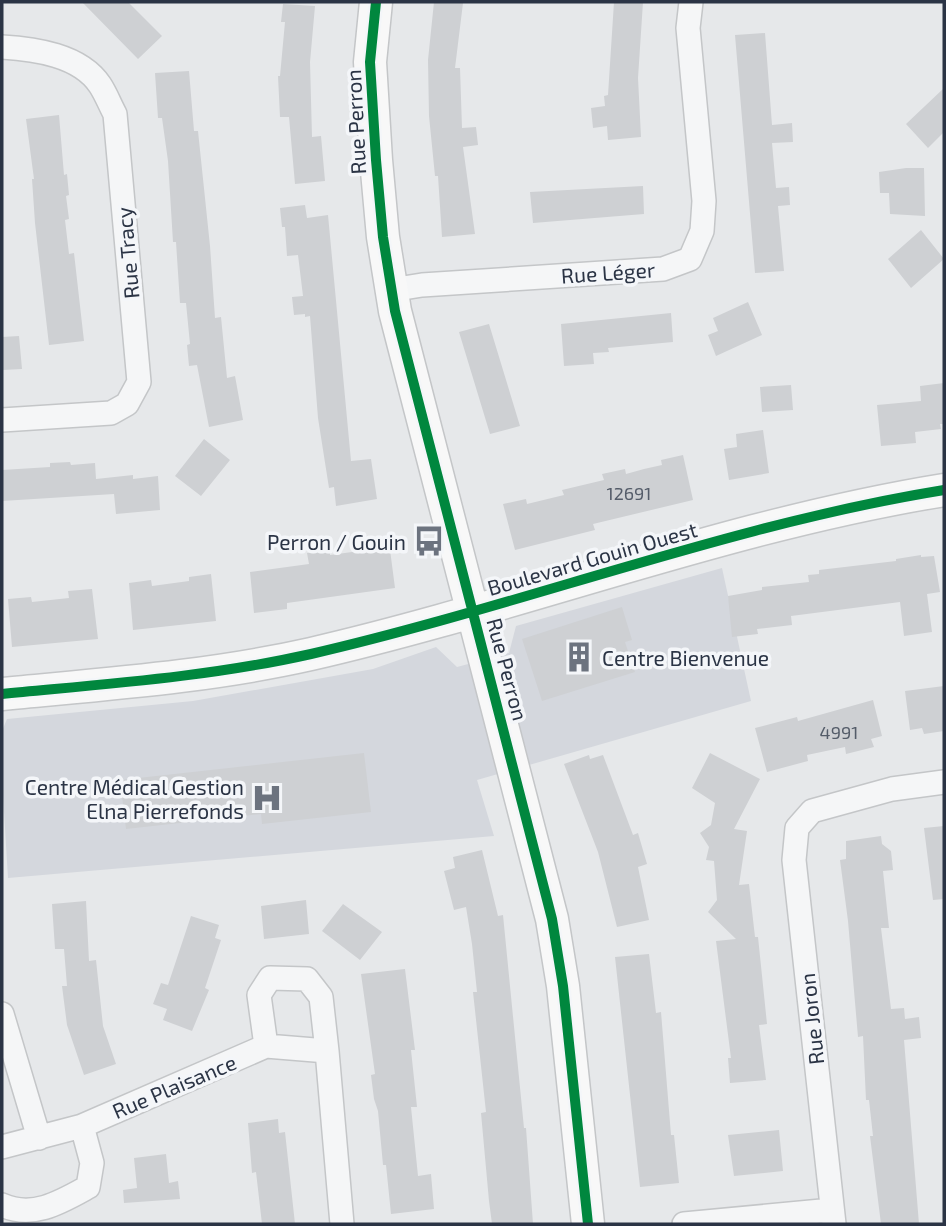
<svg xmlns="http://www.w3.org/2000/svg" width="946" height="1226" viewBox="0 0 946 1226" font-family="'Exo 2',sans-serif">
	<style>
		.built { fill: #d4d7dd }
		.building { fill: #ced0d3 }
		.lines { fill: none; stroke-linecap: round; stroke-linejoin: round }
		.street-casing { stroke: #c4c6c8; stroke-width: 26 }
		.secondary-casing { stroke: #c4c6c8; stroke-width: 35 }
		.street { stroke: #f5f6f7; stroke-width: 23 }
		.secondary { stroke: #f8f8f8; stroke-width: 32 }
		.cycleway-casing { stroke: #f4f6f9; stroke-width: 15 }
		.cycleway { stroke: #00873e; stroke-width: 10 }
		.labels { text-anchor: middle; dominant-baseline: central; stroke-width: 7; stroke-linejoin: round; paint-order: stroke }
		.number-label { font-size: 18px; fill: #545c69 }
		.street-label { font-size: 21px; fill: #2b3445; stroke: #f4f6f9 }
		.poi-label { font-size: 21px; fill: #2b3445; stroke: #f4f6f9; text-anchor: end }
	</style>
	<rect width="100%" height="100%" fill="#e6e8ea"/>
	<path class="built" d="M722 568 751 701 477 780 494 836 8 878 2 779V731L7 719 193 701 373 669 436 647 457 667 509 653 516 626Z"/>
	<path class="building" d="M82 2H128L162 36 138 59Z
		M434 2 463 3 455 68H460L462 128 476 127 478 145 463 147 475 234 442 237 438 176H435L429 116 428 60Z
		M614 2H643L638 78 641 137 608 140 607 126 593 128 591 108 605 106 604 96 608 95Z
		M283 4 315 6 310 62 312 137 321 136 325 181 295 184 289 117H280L278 76H280L285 22H281Z
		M765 33 772 125 792 123 793 142 772 143 776 188 789 187 790 205 778 206 784 271 755 273 735 35Z
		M189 71 194 131H198L210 246 215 318 221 317 227 378 235 376 243 420 209 427 197 365 189 366 187 345 190 344 186 303H180L176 242H173L168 161 162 118H158L155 73Z
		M944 88V132L928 148 906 124Z
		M59 115 64 175 67 174 69 195 66 196 69 219 65 220 69 254 74 253 84 341 49 345 35 223 32 179H34L26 119Z
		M906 168H924L925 216 890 214 889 193H880L879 172Z
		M643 186 644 214 533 223 530 192Z
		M305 205 307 218 328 215 351 461 371 459 377 499 336 506 334 487 329 488 318 418 310 316 305 317V314L294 315 292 297 303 296 298 255 287 256 285 227H282L280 208Z
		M921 230 944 259 911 288 888 259Z
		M748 302 762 335 716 356 708 335 718 331 713 318Z
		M671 313 673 342 608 348 609 352 593 353 594 364 564 366 561 324Z
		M489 324 520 426 490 434 459 332Z
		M19 336 22 369 3 370 2 337Z
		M944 383V424H940L941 429 915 432 916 443 881 446 877 405 921 401 920 386Z
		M791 385 793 410 762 412 760 387Z
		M763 430 769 473 729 480 724 449 737 447 736 434Z
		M204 439 230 460 201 496 175 476Z
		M683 455 693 500 593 524 595 530 515 550 503 504 526 499 527 504 564 495 562 490 604 480 602 474 625 469 626 474 644 469 662 465 661 460Z
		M70 462 71 465 95 463 96 479 133 475V479L158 476 160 510 116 514 114 494 2 501V470L50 467V463Z
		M389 542 395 588 287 603V609L254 613 250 572 309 564 307 553 330 550V555L367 550 366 545Z
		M921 555V557L934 556 940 592 927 594 932 632 904 636 900 602 791 616 792 625 757 629 758 634 732 637 728 596 762 590V587L809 582 808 575 819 574V570L896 561V559Z
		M211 574 216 621 133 630 129 583 151 580 152 586 189 581V577Z
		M92 589 98 639 12 647 8 599 31 597 32 602 69 598 68 591Z
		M622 607 632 640 625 642 635 672 542 701 522 639Z
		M944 686V731L924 734 922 728 910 730 905 691Z
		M873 700 882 736 871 739 874 747 846 754 845 747 807 755 808 761 767 772 755 728 797 717 798 721Z
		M364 753 371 812 262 824 261 814 126 829 120 780Z
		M710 753 760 779 734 829 747 831 739 885 749 884 755 937H758L767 1024 759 1025 766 1080 730 1083 728 1058H731L716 941 736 939 708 912 717 900 714 861 706 860 709 847 700 833 711 825 715 803 692 788Z
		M589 755 590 759 603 755 633 835 638 833 647 864 638 867 649 920 617 927 598 852 564 764Z
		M944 826V899L933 900 924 828Z
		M881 836 882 844 891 851 893 870 883 871 889 928H881L891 1009 904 1008 905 1019 919 1017 921 1038 904 1040 919 1224H881L870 1136H873L869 1100H866L863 1036 858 1037 848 921 840 860 846 859V841Z
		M482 850 498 916 503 915 524 1128H526L533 1224H492L489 1201 481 1113 486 1112 473 992H477L472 944 466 907 454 910 444 871 455 868 453 857Z
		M306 900 309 934 264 939 261 906Z
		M86 901 89 961 96 960 103 1026 116 1064 84 1075 67 1025 62 986H67L64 949H55L52 904Z
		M343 904 382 932 360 960 322 931Z
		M191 916 219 925 215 938 221 940 205 988 209 990 192 1031 163 1020 167 1009 153 1004 161 983 168 985Z
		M649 954 656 1013 661 1012 671 1135H674L679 1183 640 1187 615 957Z
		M405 969 415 1050H411L417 1107H411L418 1176 431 1174 434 1209 391 1214 386 1165H383L378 1111 374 1099 371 1075 375 1074 361 974Z
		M278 1119 279 1133 285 1132 295 1224H262L256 1172 252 1173 248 1123Z
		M779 1130 783 1171 734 1176 728 1135Z
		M166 1154 169 1183 178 1181 180 1199 124 1203 123 1190 137 1188 134 1158Z"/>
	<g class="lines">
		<g class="street-casing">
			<path id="street" d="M2 47C35 49 80 55 100 85 106 94 110 105 115 114L139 382 127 404 111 413 2 420
				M391 290 422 285 663 269 690 259 702 231 704 201 688 28 691 2
				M2 1014 39 1138
				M266 1046 259 995 270 978 307 979 321 997 327 1051
				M2 1147 82 1126 266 1046 327 1051 342 1224
				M2 1205C33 1219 61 1202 88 1187L92 1163 82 1126
				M684 1224 832 1210
				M834 1224 794 860 797 828 812 811 892 789 944 782"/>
		</g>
		<g class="secondary-casing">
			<path id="secondary" d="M376 2 370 62 376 160 383 237 395 311 552 919 563 986 588 1224
				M2 694C105 684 209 677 311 654 523 605 728 525 944 490"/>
		</g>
		<use href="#street" class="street"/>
		<use href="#secondary" class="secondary"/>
		<g class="cycleway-casing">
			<path id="cycleway" d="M376 2 370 62 376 160 383 237 395 311 552 919 563 986 588 1224
				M2 694C105 684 209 677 311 654 523 605 728 525 944 490"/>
		</g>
		<use href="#cycleway" class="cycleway"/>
	</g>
	<defs>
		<g id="bus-bare" transform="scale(2.415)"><path d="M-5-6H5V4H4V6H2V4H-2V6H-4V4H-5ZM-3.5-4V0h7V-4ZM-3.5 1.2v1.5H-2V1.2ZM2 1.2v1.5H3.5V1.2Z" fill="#6c737f" stroke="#f4f6f9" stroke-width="2.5" paint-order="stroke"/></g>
		<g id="building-bare" transform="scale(2.415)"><path d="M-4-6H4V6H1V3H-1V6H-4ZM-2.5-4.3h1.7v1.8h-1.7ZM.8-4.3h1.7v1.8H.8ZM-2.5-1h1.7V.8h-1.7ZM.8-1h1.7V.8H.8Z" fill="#6c737f" stroke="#f4f6f9" stroke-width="2.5" paint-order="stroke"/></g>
		<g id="hospital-bare" transform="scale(2.415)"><path d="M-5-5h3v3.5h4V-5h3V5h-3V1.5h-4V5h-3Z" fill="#6c737f" stroke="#f4f6f9" stroke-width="2.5" paint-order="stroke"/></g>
	</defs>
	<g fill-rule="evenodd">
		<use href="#bus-bare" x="429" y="541"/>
		<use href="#building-bare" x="579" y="657"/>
		<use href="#hospital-bare" x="267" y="798"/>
	</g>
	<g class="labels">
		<g class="number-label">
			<text x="629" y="493">12691</text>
			<text x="839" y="732">4991</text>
		</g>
		<g class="street-label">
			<text transform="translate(355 122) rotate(-93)">Rue Perron</text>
			<text transform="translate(127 253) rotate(-95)">Rue Tracy</text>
			<text transform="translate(608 272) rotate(-4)">Rue Léger</text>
			<text transform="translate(592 558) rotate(-16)">Boulevard Gouin Ouest</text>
			<text transform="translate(508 669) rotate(75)">Rue Perron</text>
			<text transform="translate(811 1019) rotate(-96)">Rue Joron</text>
			<text transform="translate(174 1086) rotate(-23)">Rue Plaisance</text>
		</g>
		<g class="poi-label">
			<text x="406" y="541">Perron / Gouin</text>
			<text x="602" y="657" text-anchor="start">Centre Bienvenue</text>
			<text x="244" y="786">Centre Médical Gestion<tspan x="244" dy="24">Elna Pierrefonds</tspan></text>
		</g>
	</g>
	<rect width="946" height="1226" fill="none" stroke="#2b3445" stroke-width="7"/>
</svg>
